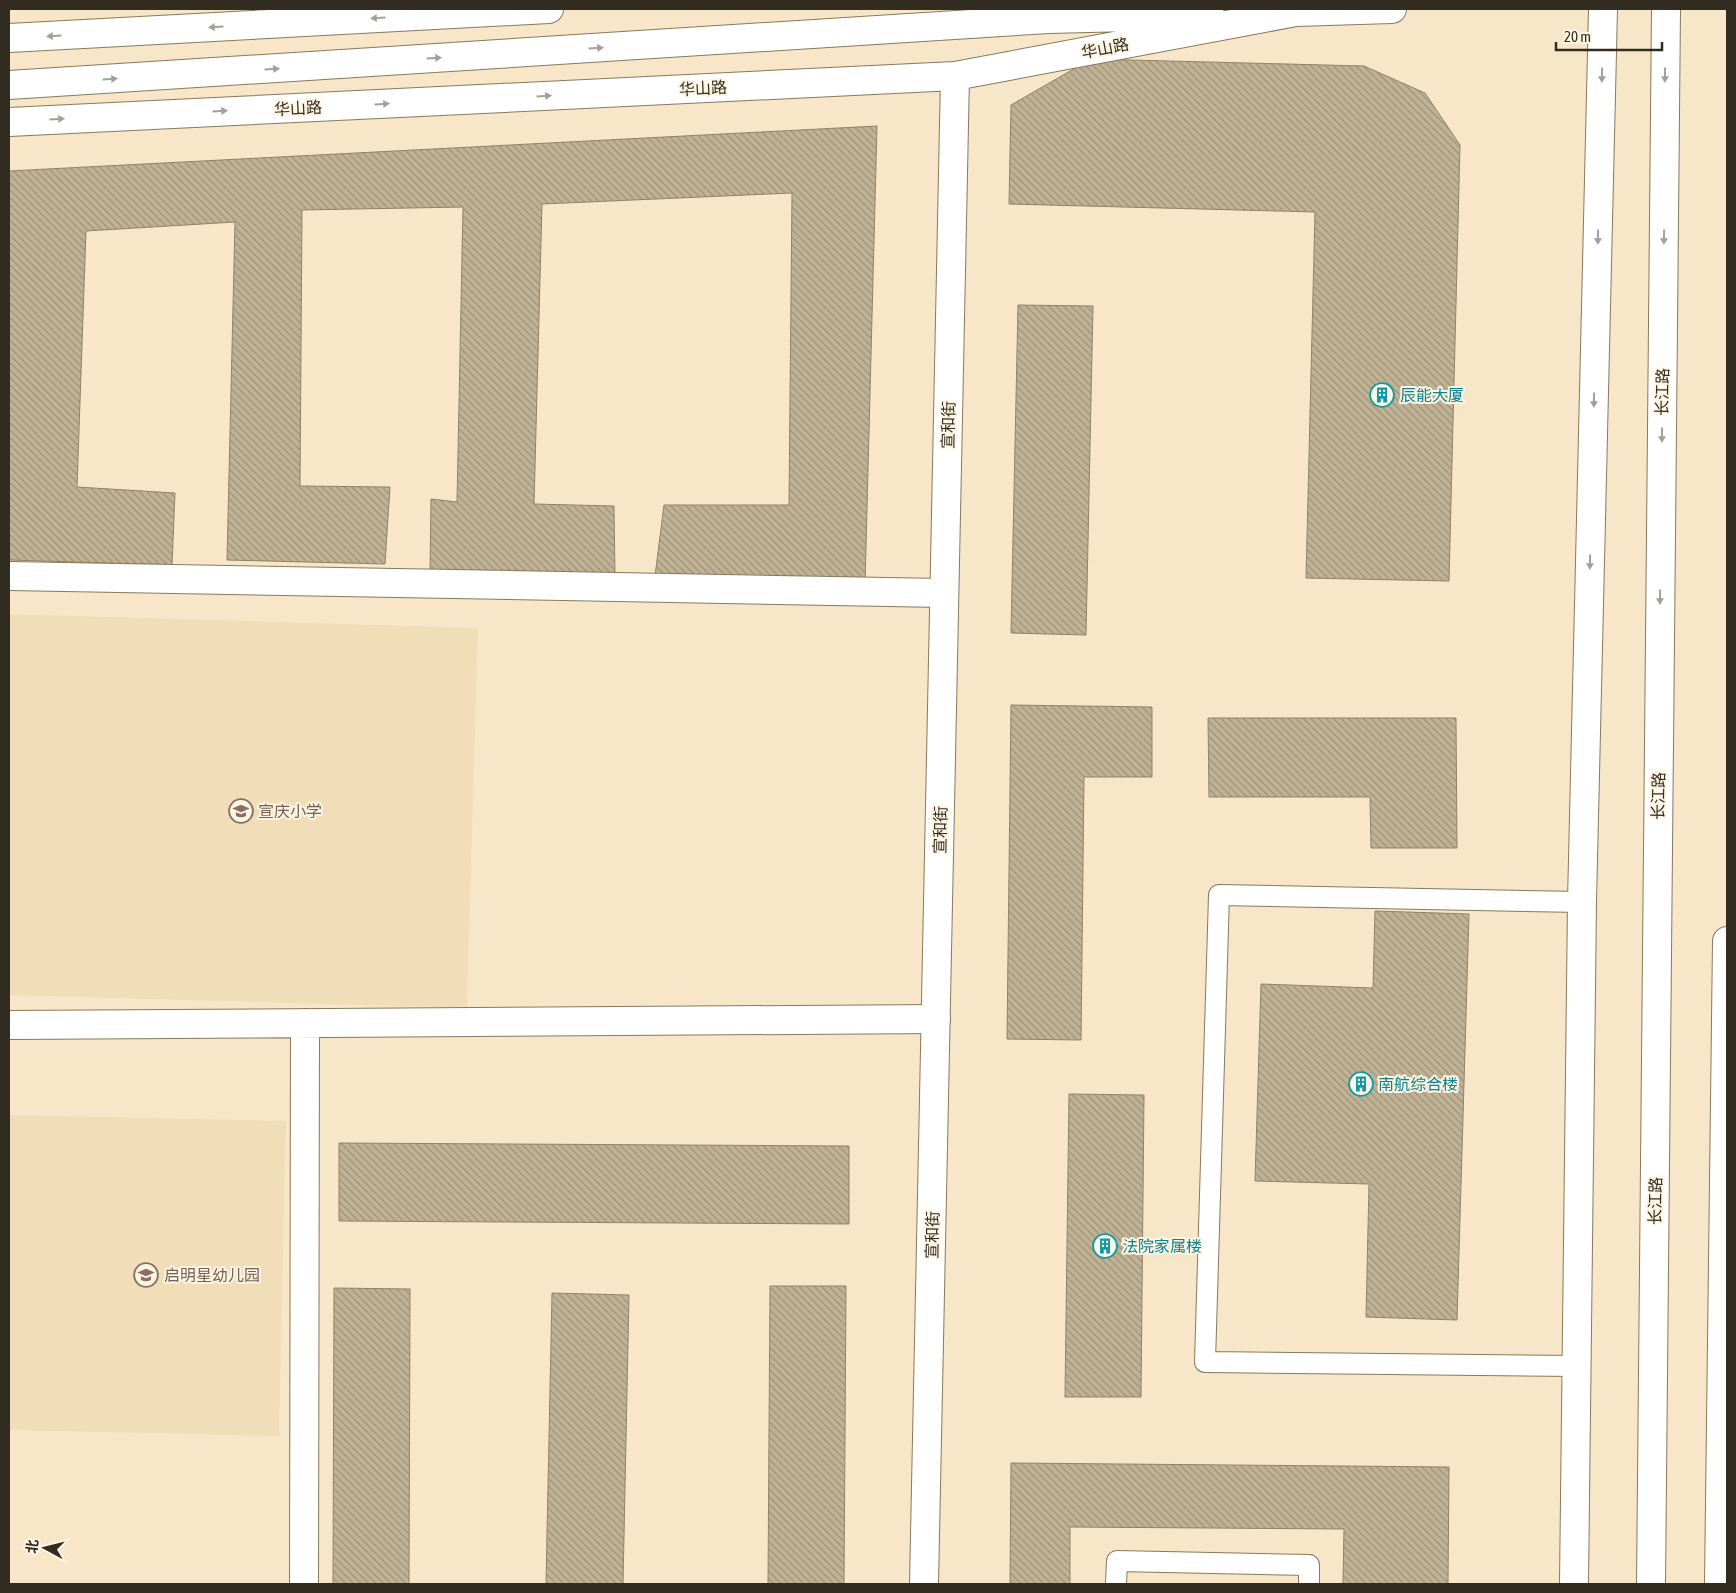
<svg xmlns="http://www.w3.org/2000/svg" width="1736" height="1593" viewBox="0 0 1736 1593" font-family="'Asap Condensed','Noto Sans SC',sans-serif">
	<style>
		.built { fill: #f1deb8 }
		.building { fill: url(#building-back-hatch); stroke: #908366 }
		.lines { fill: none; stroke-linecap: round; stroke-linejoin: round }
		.lane-casing { stroke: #87795d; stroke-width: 22 }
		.street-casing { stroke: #87795d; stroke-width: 30 }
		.secondary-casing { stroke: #87795d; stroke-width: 30 }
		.primary-casing { stroke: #87795d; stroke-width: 30 }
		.lane { stroke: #fff; stroke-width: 20 }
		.street { stroke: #fff; stroke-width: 28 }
		.secondary { stroke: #fff; stroke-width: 28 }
		.primary { stroke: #fff; stroke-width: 28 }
		.oneway { fill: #a3a09b }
		.labels { text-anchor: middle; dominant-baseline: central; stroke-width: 4; stroke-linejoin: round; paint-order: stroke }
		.street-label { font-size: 16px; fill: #322c20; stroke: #fef5e3 }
		.culture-label { font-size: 16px; fill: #0d838f; stroke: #fef5e3; text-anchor: start }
		.education-label { font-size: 16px; fill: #785e54; stroke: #fef5e3; text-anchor: start }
	</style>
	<defs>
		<pattern id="building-back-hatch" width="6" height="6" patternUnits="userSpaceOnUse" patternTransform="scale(1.25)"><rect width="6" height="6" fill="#c0b294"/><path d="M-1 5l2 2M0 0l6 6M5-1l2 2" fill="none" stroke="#9d9178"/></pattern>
	</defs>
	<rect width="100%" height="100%" fill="#f7e7c8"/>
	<path class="built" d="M9 614 478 628 467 1008 9 995Z
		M9 1115 286 1121 279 1436 9 1430Z"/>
	<path class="building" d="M1091 59 1364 66 1425 93 1460 145 1449 581 1306 578 1315 212 1009 204 1011 105Z
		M877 126 865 585 655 576 664 505H789L792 193 542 204 534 504 614 506 615 578 430 574 431 499 457 502 463 207 302 210 300 486 390 487 385 564 227 560 235 222 86 231 77 487 175 493 172 565 9 560V171Z
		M1018 305 1093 306 1086 635 1011 633Z
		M1011 705 1152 707V777H1084L1081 1040 1007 1039Z
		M1208 718H1456L1457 848H1371L1370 797H1209Z
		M1375 911 1469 914 1457 1320 1366 1317 1369 1184 1255 1181 1261 984 1373 988Z
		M1069 1094 1144 1095 1141 1397H1065Z
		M339 1143 849 1146V1224L339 1221Z
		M770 1286H846L844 1584H768Z
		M334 1288 410 1289 409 1584H333Z
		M552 1293 629 1295 623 1584H546Z
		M1011 1463 1449 1467 1448 1584H1343L1344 1529 1070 1527V1584H1010Z"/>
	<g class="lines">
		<g class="lane-casing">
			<path id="lane" d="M1576 1366 1205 1362 1219 895 1582 902
				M1116 1584 1117 1561 1309 1565V1584"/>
		</g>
		<g class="street-casing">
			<path id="street" d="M9 576 944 593
				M9 1025 936 1019
				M304 1584 305 1023"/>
		</g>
		<g class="secondary-casing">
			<path id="secondary" d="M9 38 549 9
				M9 85 1049 19 1210 15
				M9 122 955 76 1296 12 1392 9
				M924 1584 955 76"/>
		</g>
		<g class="primary-casing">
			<path id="primary" d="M1574 1584 1582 902 1603 9
				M1651 1584 1666 9
				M1719 1584 1727 941"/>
		</g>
		<use href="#lane" class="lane"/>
		<use href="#street" class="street"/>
		<use href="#secondary" class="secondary"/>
		<use href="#primary" class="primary"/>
	</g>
	<defs><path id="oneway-solid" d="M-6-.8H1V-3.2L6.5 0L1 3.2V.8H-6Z" transform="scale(1.25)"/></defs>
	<g class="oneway">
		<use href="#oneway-solid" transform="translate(378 18) rotate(177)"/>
		<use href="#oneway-solid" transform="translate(216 27) rotate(177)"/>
		<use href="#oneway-solid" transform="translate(54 36) rotate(177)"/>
		<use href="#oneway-solid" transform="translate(596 48) rotate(-4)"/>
		<use href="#oneway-solid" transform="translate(434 58) rotate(-4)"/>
		<use href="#oneway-solid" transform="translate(272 69) rotate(-4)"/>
		<use href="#oneway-solid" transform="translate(1602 75) rotate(91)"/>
		<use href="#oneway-solid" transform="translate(1665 75) rotate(91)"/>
		<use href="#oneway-solid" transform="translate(110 79) rotate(-3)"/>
		<use href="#oneway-solid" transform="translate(544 96) rotate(-3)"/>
		<use href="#oneway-solid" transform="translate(382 104) rotate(-3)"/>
		<use href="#oneway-solid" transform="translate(220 111) rotate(-3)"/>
		<use href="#oneway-solid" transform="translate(57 119) rotate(-3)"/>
		<use href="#oneway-solid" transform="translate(1598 237) rotate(91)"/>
		<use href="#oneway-solid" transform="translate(1664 237) rotate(91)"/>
		<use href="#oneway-solid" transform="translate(1594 400) rotate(91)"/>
		<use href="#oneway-solid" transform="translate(1662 435) rotate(91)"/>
		<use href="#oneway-solid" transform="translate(1590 562) rotate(91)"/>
		<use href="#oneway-solid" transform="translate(1660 597) rotate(91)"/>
	</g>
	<defs>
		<g id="building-ring" transform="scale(1.25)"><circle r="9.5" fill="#fef5e3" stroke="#0f9aa8" stroke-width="1.5"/><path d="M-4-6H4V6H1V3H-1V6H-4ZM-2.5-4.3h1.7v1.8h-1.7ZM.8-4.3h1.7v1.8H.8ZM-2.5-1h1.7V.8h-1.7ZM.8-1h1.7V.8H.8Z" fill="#0f9aa8"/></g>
		<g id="school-ring" transform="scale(1.25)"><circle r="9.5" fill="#fef5e3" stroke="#8d6e63" stroke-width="1.5"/><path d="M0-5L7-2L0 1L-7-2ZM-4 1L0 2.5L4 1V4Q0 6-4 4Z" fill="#8d6e63"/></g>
	</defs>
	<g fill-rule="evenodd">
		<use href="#building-ring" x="1382" y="395"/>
		<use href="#school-ring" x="241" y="811"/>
		<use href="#building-ring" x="1361" y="1084"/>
		<use href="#building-ring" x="1105" y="1246"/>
		<use href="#school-ring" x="146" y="1275"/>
	</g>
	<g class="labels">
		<g class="street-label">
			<text transform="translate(1105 48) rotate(-11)">华山路</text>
			<text transform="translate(703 88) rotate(-3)">华山路</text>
			<text transform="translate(298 108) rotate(-3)">华山路</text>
			<text transform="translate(1662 392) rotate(-89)">长江路</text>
			<text transform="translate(948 425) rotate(-89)">宣和街</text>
			<text transform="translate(1658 796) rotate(-89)">长江路</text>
			<text transform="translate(940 830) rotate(-89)">宣和街</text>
			<text transform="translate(1655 1201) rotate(-89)">长江路</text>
			<text transform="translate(932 1235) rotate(-89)">宣和街</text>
		</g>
		<g class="culture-label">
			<text x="1400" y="395">辰能大厦</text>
			<text x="1378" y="1084">南航综合楼</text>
			<text x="1122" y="1246">法院家属楼</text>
		</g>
		<g class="education-label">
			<text x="258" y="811">宣庆小学</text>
			<text x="164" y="1275">启明星幼儿园</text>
		</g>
	</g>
	<rect width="1736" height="1593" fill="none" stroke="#322c20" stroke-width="20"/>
	<g transform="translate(45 1548) rotate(277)" stroke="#fef5e3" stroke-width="4" paint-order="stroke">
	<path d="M0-4L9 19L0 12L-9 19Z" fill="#322c20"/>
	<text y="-8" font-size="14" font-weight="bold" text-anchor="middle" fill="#322c20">北</text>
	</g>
	<path d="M1556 42v8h106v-8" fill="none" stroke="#322c20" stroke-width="2.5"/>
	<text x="1564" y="42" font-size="15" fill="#322c20" stroke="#fef5e3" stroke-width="4" paint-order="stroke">20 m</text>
</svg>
